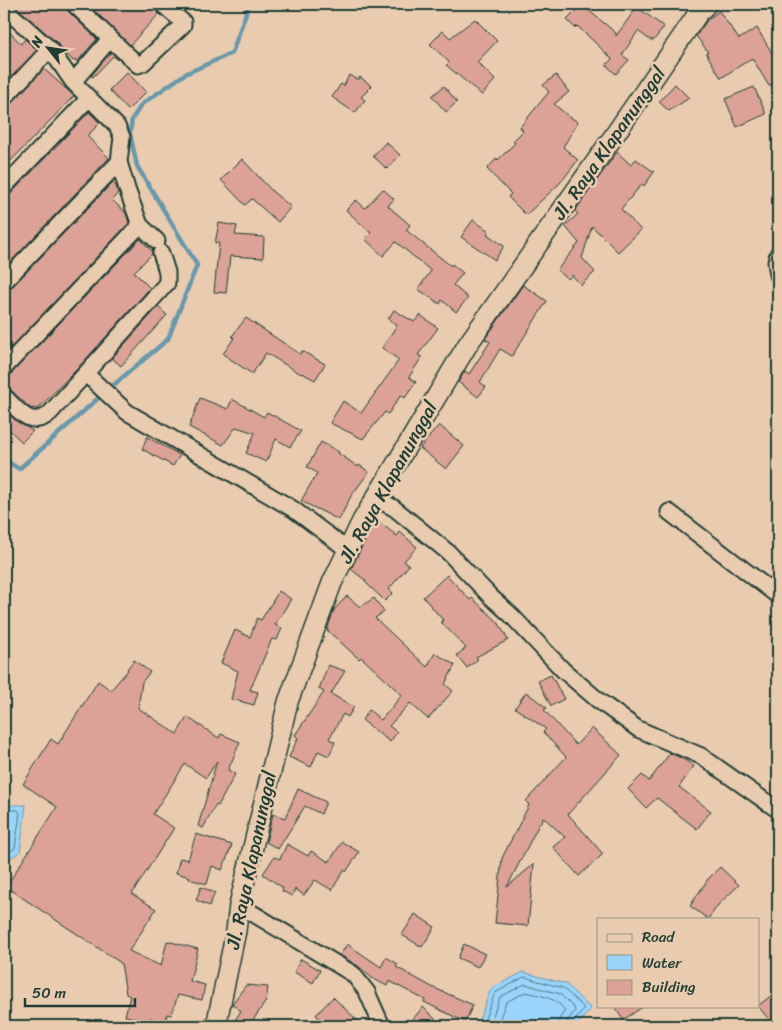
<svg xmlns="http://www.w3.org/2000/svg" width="782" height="1030" viewBox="0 0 782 1030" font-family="Sriracha,sans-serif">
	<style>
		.water { fill: #9ad4fa; stroke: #6998ab }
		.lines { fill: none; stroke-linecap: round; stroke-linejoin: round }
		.shore { stroke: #507983; stroke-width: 1 }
		.stream { stroke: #6998ab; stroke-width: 4.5 }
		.building { fill: #dca298; stroke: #1f3d34 }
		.minor-casing { stroke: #1f3d34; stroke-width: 19 }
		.tertiary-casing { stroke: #1f3d34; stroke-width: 22 }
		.minor { stroke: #e9ccb0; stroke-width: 15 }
		.tertiary { stroke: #e9ccb0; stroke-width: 19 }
		.labels { text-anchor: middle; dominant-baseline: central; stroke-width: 5; stroke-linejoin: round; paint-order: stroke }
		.street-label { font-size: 19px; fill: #1f3d34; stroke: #e9ccb0 }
	</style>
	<rect width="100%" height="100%" fill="#e9ccb0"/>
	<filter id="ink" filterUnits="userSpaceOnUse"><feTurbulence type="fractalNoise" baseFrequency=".02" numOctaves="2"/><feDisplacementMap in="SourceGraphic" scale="10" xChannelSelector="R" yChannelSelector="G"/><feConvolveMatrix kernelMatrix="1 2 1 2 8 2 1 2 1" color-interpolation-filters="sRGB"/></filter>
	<g filter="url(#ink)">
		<path class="water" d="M4 805H26L20 852 4 862Z
			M523 972 566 984 591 1009 576 1026H477L491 989Z"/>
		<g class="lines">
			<path class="shore" d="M4 810H18L20 813 15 848 4 856
				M482 1026 495 993 524 977 563 988 583 1007V1010L574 1022 573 1026
				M489 1026 500 997 525 984 560 994 574 1008 575 1011 568 1020 567 1026
				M497 1026 506 1002 526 992C539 995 558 998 565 1011L560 1018 559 1026"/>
			<path class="stream" d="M4 459 19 469 103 394 168 339 197 265 137 166 130 134 132 119 142 104 185 74 232 53 249 4"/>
		</g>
		<path class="building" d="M13 4H65L68 11 97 39 77 62 75 60 73 61 56 42Z
			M87 4H153V8L159 14 130 45Z
			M582 5 616 33V36L637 7 664 27 654 40H650L638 31 622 55 629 60 616 74 606 65 612 59 585 33 577 26 575 28 567 20Z
			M719 11 739 39 757 28 778 63V82L769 86 752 58 721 78 706 53 708 52 696 36 708 19Z
			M475 19 497 41 477 62 495 80 482 95 446 65 449 62 430 44 443 31 450 38Z
			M4 26 21 44 25 39 37 50 4 85Z
			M111 52 118 59 117 60 113 56 93 77 91 76Z
			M44 69 74 96 4 168V107L11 104Z
			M127 72 146 92 128 110 109 90Z
			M349 75 358 80 360 77 372 86 361 97 365 100 355 113 332 97 341 84 344 86Z
			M556 75 569 92 554 104 568 116 578 122 563 147 578 160 561 182 526 215 508 197 511 194 487 169 497 158 498 160 515 143 513 141 523 131 520 127 549 92 543 85Z
			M675 84 689 98 669 111 659 102Z
			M444 86 457 102 446 112 432 96Z
			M754 87 766 114 737 127 725 99Z
			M89 112 100 123 87 136 109 158 4 269V201Z
			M386 142 400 155 387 169 373 156Z
			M617 152 631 165 636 159 654 172 644 186 642 184 621 209 641 230 618 252 592 226 582 258 595 272 581 285 572 275 568 279 557 270 579 243 565 226 578 214 575 211Z
			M242 159 273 192 291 207 278 222 252 199 245 205 221 180Z
			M113 182 116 186 118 193 112 200 126 213 129 223 4 355V291L11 288Z
			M383 189 394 199 388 206 410 225 406 230 451 266 452 264 463 273 453 285 468 298 456 312 442 300 440 304 418 289 431 271 396 242 383 256 365 239 371 233 346 210 356 200 365 208Z
			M473 220 489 231 487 234 504 246 495 260 461 237Z
			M219 223 237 226 235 235 264 237 263 258 230 256 226 293 214 292 219 243H215Z
			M140 239 152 251V254L134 272 150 288 78 368 38 409 30 408 10 389 4 387V377L11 374Z
			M523 285 547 301 512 356 500 349 480 382 486 387 478 397 458 382 465 371 469 374 490 342 485 339Z
			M158 307 167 315 121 366 112 358Z
			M394 310 414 322 420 315 438 328 418 355 422 357 409 377 416 382 405 398 401 395 388 414 385 412 363 439 330 423 343 401 361 413 399 360 382 348 397 325 388 319Z
			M246 318 300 354 302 351 325 364 315 380 302 373 301 374 266 353 252 374 223 354 234 338 232 336Z
			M200 398 228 409 232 399 264 417 267 412 301 431 290 447 276 439 266 462 246 453 255 433 236 427 223 445 189 427Z
			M4 409 19 423 33 431 22 442 4 425Z
			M439 425 464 446 446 469 420 448Z
			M147 437 180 455 173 466 142 449Z
			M321 442 339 452 338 453 358 467 359 465 369 472 351 496 339 520 301 501 317 473 307 467Z
			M378 521 397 536 400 532 417 547 404 561 409 565 389 589 393 593 385 601 365 582 366 581 351 569 370 530Z
			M447 575 470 600 472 598 498 622 508 640 476 657 478 659 467 668 457 655 466 648 441 622 443 620 423 597Z
			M279 591 291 599 275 625 282 628 277 640 272 639 250 690 258 692 254 705 231 699 238 671 221 663 235 630 250 637 257 618 261 620Z
			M347 596 360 607 374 598 384 612 375 618 427 667 435 653 455 665 445 684 453 691 428 719 410 703 389 726 397 732 390 742 362 720 369 710 381 720 402 695 361 657 359 659 327 630 334 610Z
			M134 660 150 672 142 682 138 708 177 734 187 717 219 738 221 734 240 742 228 770 235 774 218 806 216 805 203 828 198 826 217 761 206 778 185 764 153 814 174 828 132 894 156 909 129 951 161 966 167 941 198 949 190 981 205 985 202 1000 178 995 171 1015 167 1014 165 1022 150 1018 148 1026 133 1024 135 1018 125 1016 130 996 126 994 121 963 6 887 57 807 23 784 51 739 58 744 98 681 111 690 128 670 127 669Z
			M328 665 345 671 331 694 354 707 348 717 343 714 329 739 335 742 329 756 318 751 311 767 289 757 298 738 295 735 324 692 319 689Z
			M551 675 564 699 551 706 538 681Z
			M526 692 547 708 544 710 576 745 592 728 621 755 568 814 603 854 579 876 553 847 565 837 543 817 540 824H538L537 828 507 887 534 864 528 926 495 923 502 858 529 805 526 801 566 757 543 732 546 729 515 708Z
			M670 753 683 759 694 766 679 787 711 811 697 829 657 798 646 808 628 789 642 775 649 781Z
			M298 789 326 802 321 814 305 806 278 849 266 842 273 814 285 818Z
			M196 834 232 845 222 870 212 866 207 884 189 879 190 877 176 873 180 858 188 860Z
			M342 842 359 852 346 872 344 870 332 890 315 880 304 895 295 889 292 896 282 891 283 888 263 874 274 857 280 859 287 844 308 856 311 851 329 862Z
			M720 867 739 885 719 904 708 919 690 906 708 879Z
			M201 887 215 893 209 906 196 900Z
			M415 914 435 927 422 947 402 935Z
			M347 944 381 967 386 957 398 964 396 967 432 987 473 1005 465 1022 424 1002 425 1000 389 981 387 986 372 978 358 966 340 955Z
			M464 944 485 954 478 967 458 958Z
			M301 959 320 970 313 983 294 972Z
			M246 985 268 987 266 1001 249 1026H231L241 1011 232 1004Z
			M778 990V1026H774L758 1006Z
			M333 997 363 1026H328L316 1015Z
			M614 1006H644L623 1020Z
			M423 1007 442 1026H407Z"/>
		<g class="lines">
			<g class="minor-casing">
				<path id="minor" d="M74 4 138 65 143 63 183 25V22L162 4
					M4 8 50 49 73 82 89 98 4 187
					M73 82 110 39
					M4 98 50 49
					M89 98 117 126 122 137 119 162 127 189 140 225 157 241
					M778 254 776 262 778 275
					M4 282 119 162
					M4 368 140 225
					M86 374 127 412 293 509 348 550
					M4 396C17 409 31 430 50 413L167 283V272L161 253
					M375 498 394 508 449 553 490 596 511 615 563 670 599 701 638 729 701 756 778 810
					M669 512 778 596
					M239 905 353 974 367 992 382 1026"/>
			</g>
			<g class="tertiary-casing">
				<path id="tertiary" d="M216 1026 236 931 239 905 288 702 332 583 362 521 468 344 609 143 699 12 707 4"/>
			</g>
			<use href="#minor" class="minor"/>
			<use href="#tertiary" class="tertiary"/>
		</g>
	</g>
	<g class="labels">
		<g class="street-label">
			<text transform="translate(609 143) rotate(-55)">Jl. Raya Klapanunggal</text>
			<text transform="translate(388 482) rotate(-61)">Jl. Raya Klapanunggal</text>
			<text transform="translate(251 860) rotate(-78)">Jl. Raya Klapanunggal</text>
		</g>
	</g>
	<rect width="782" height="1030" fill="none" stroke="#e9ccb0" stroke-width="20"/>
	<rect x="10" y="10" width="762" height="1010" fill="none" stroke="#1f3d34" stroke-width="2" filter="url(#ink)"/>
	<rect x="597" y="918" width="162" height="90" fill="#e9ccb0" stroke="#98937e"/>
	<rect x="607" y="934" width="25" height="8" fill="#e9ccb0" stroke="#98937e"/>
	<text x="642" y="942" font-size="15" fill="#1f3d34">Road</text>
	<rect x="607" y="955" width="25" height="15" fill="#9ad4fa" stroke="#98937e"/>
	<text x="642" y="968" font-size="15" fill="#1f3d34">Water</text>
	<rect x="607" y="980" width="25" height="15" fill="#dca298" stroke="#98937e"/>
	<text x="642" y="992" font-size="15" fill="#1f3d34">Building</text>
	<g transform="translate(48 48) rotate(300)" stroke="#e9ccb0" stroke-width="4" paint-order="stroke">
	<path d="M0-4L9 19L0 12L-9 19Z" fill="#1f3d34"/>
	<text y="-8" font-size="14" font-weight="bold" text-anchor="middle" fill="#1f3d34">N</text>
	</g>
	<path d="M25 998v8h110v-8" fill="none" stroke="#1f3d34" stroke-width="2.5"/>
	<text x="32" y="998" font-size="15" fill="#1f3d34" stroke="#e9ccb0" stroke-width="4" paint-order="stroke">50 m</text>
</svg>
